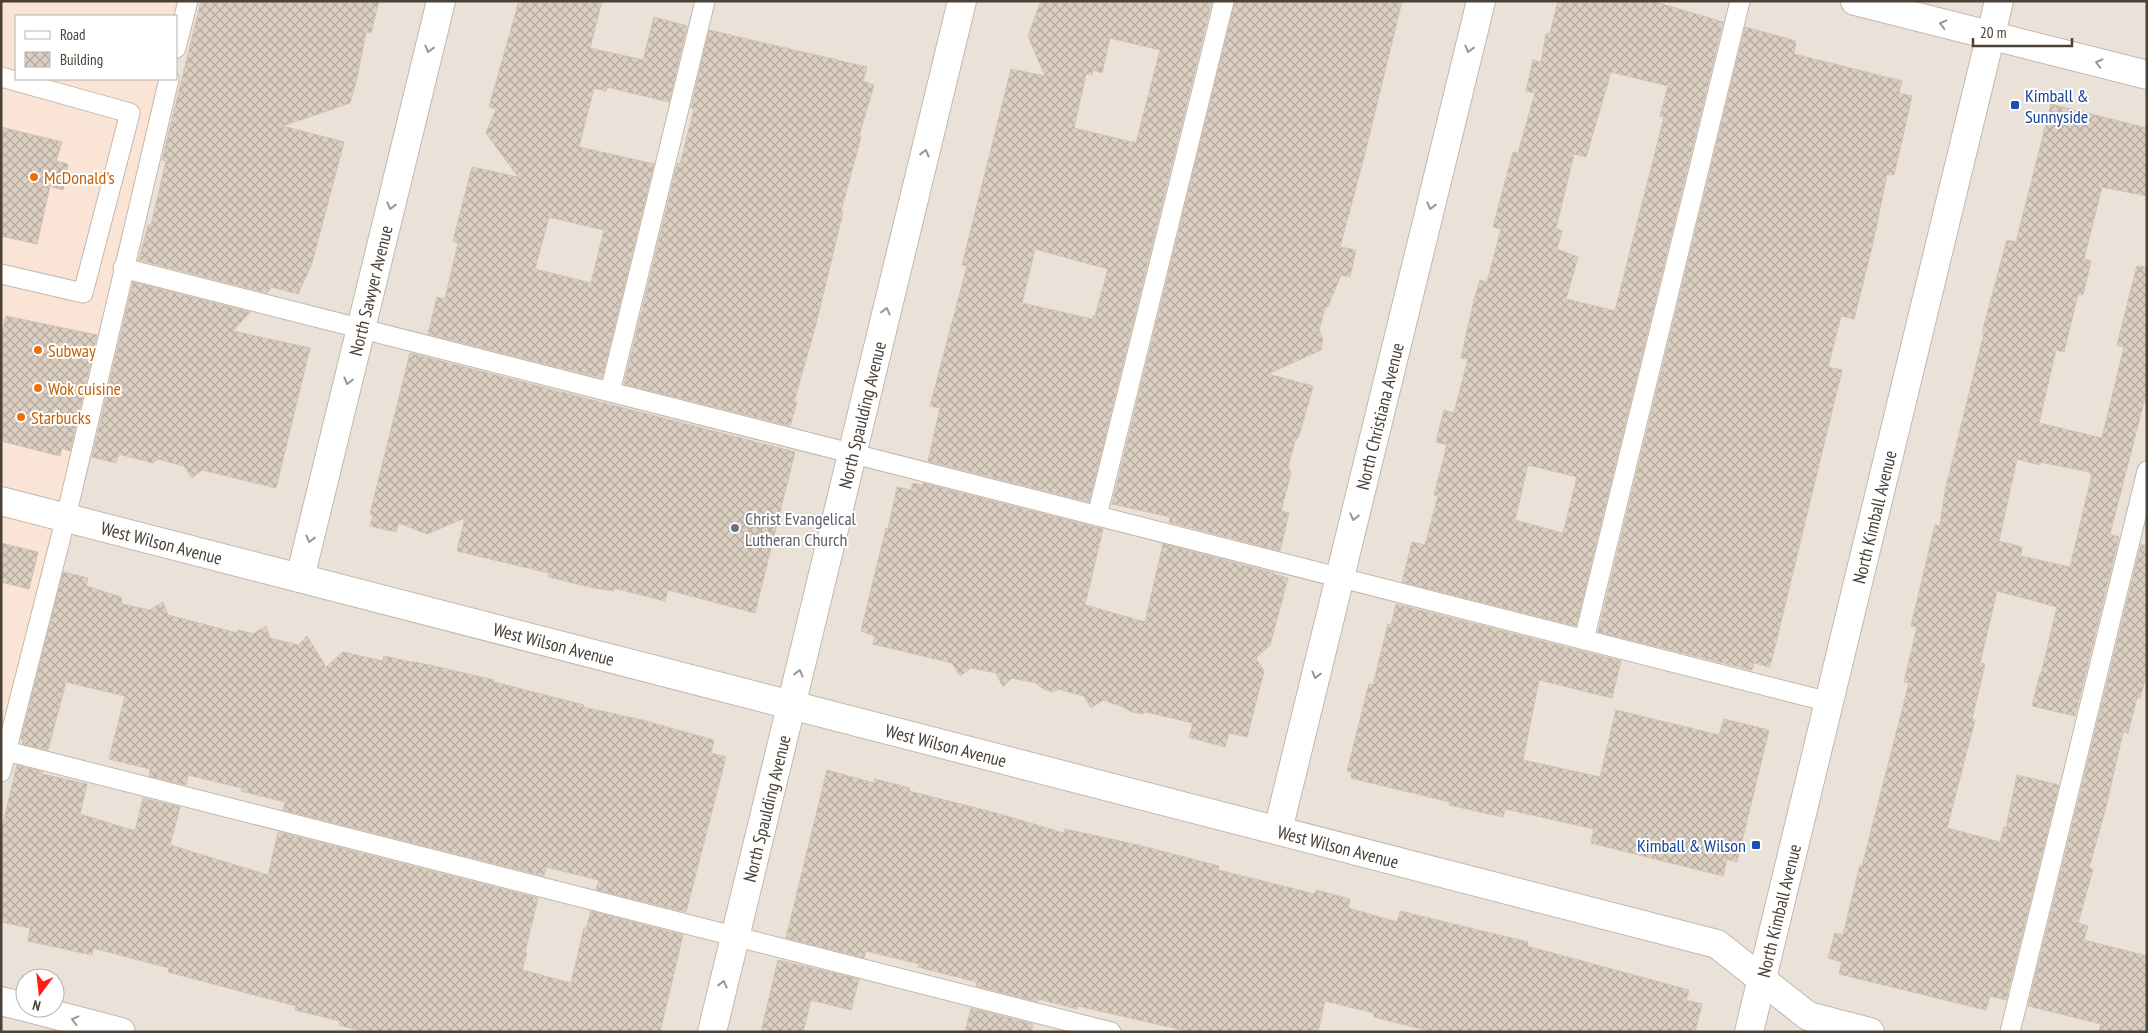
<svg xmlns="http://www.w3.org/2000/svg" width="2148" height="1033" viewBox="0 0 2148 1033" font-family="'PT Sans Narrow',sans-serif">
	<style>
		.residential { fill: #eae2d8; fill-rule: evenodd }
		.commercial { fill: #f9e4d5 }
		.building { fill: url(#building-cross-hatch); stroke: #d4c2b1; fill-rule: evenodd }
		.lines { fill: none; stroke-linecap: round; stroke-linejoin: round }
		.service-casing { stroke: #c3b7ac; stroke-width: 21 }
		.minor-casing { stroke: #c3b7ac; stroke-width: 30 }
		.tertiary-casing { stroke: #c3b7ac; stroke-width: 30 }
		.service { stroke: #fff; stroke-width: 19 }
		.minor { stroke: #fff; stroke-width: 28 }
		.tertiary { stroke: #fff; stroke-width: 28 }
		.oneway { stroke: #9c9691 }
		.transit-dot { fill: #1a4fb4; stroke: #fff; stroke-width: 2 }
		.food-dot { fill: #e8710a; stroke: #fff; stroke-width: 2 }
		.worship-dot { fill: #6b7280; stroke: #fff; stroke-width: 2 }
		.labels { text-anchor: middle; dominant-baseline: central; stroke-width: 4; stroke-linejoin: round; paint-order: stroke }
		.transit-label { font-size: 18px; fill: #164399; stroke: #fff; text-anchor: start }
		.food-label { font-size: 18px; fill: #c56008; stroke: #fff; text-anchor: start }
		.street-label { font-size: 18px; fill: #4b4137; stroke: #fff }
		.worship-label { font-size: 18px; fill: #5b616d; stroke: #fff; text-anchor: start }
	</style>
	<defs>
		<pattern id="building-cross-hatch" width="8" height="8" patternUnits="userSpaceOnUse" patternTransform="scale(1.25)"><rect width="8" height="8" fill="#dccec1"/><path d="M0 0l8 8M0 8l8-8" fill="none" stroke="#b4a99e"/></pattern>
	</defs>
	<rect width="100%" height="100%" fill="#f6f1ea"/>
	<path class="residential" d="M184 1H2147V1032H1V766L176 79V33ZM25 978H55V1008H25Z"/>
	<path class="commercial" d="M1 1H184L176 16H16V79H165L1 766Z"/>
	<path class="building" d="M201 1H379L371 33 366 32 357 78 350 103 283 126 344 142 312 263 298 294 272 287 267 293 139 260 148 225H151L166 161 162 160Z
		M519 1H602L590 48 643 60 654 17 687 26 669 102 607 87 606 91 594 88 579 147 654 164 602 378 428 334 437 297 445 299 458 243 453 241 472 167 518 177 486 133 496 109 489 107ZM549 217 604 230 591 283 535 269Z
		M1041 1H1212L1089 502 928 461 940 408 930 406 967 266 962 265 1011 69 1045 76 1028 36ZM1110 38 1160 50 1136 143 1074 128 1086 74 1092 75 1093 70 1102 73ZM1035 249 1108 269 1095 316H1093L1092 319 1022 303Z
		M1235 1H1402L1364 157 1340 247 1356 250 1350 277 1341 275 1328 306 1325 308 1319 330 1323 340 1321 350 1268 374 1313 386 1299 436 1295 441 1288 466 1291 473 1281 511 1289 513 1280 551 1169 522 1170 517 1112 504Z
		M1558 1H1652L1723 22 1576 626 1402 582 1412 542 1425 545 1438 496 1434 495 1447 445 1436 442 1444 410 1454 413 1468 359 1461 358 1474 300 1480 280 1487 282 1501 229 1493 227 1513 152 1518 153 1535 93 1526 91 1533 60 1541 62 1546 34 1550 33ZM1611 72 1668 86 1660 116 1664 117 1615 311 1566 299 1578 257 1557 249 1562 231 1556 228 1574 154 1586 157ZM1528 465 1577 477 1563 533 1515 520Z
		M1745 27 1796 41 1794 54 1902 81 1899 93 1912 96 1894 175 1887 174 1873 243 1854 319 1841 316 1828 367 1842 370 1770 667 1754 663 1752 670 1598 632Z
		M709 30 867 67 863 81 874 85 859 136 861 137 841 211 843 212 816 324 794 402H797L790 426 624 384 676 169 678 163 680 164 694 109 691 108Z
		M2051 104 2147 128V196L2102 187 2084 259 2091 261 2083 295 2078 294 2064 352 2056 350 2039 423 2102 438 2124 347 2117 345 2137 266 2147 267V390L2110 534 2119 537 2075 716 2032 706 2040 674H2041L2057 607 1997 591 1980 663 1985 664 1972 719 1975 720 1947 828 2000 842 2004 827 2006 828 2017 775 2059 785 2006 1000 1990 996 1986 1010 1839 974 1842 962 1828 958 1835 933 1843 935 1860 865 1862 866 1909 683 1904 682 1917 627 1911 626 1935 525 1940 526 1945 491 1984 333 1982 332 2007 240 2016 242ZM2017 459 2040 465V462L2090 472V474H2092L2070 567 2021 556 2022 547 1999 541Z
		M1 127 62 142 56 161 68 164 63 190 50 186 37 244 1 236Z
		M133 282 250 312 233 331 310 348 276 488 202 470 192 478 184 466 158 459 153 463 119 454 116 463 92 457Z
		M6 316 97 335 70 451 62 448 60 456 1 441V336Z
		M410 353 795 452 755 613 668 590 665 601 614 588V591L594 588 549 577V573L457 551 465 518 427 534 399 523 396 532 370 526 373 515 370 514Z
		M913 483 922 485 923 483 1103 529 1085 605 1145 622 1163 544 1274 573V574L1288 578 1270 645 1256 658 1264 671 1247 737 1229 733 1225 747 1189 737 1193 723 1146 712 1142 714 1132 712 1123 707 1103 700 1091 708 1084 696 1058 689 1053 692 1043 689 1036 683 1012 678 1003 687 996 673 971 668 960 676 952 663 873 644 875 636 861 631 886 528 888 529 897 487 911 490Z
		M1 543 38 552 29 589 1 582Z
		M2141 544 2147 546V673L2140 698H2137L2128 733 2123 732 2106 807 2089 868 2093 869 2078 923 2088 926 2084 940 2147 956V1032H2099L2101 1024 2028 1006Z
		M63 572 88 578 86 586 121 597 122 604 150 610 163 602 168 615 237 633 238 630 253 634 266 626 270 638 298 645 307 636 326 667 343 652 383 661 384 656 416 663V662L494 680V682L584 705 583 707 642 720 714 740 711 753 726 757 686 912 596 890 599 880 546 867 544 876 283 810 285 802 241 791 242 788 188 775 186 785 149 776 150 769 109 759 125 696 66 682 48 750 22 744 23 740 21 739Z
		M1396 604 1621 661 1612 698 1539 680 1523 760 1600 777 1616 710 1719 735 1724 719 1769 730 1737 862 1727 859 1723 876 1591 843 1594 829 1505 809 1503 817 1449 805 1450 802 1351 778 1352 772 1347 771 1369 684 1373 685 1388 624 1391 625Z
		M17 765 43 772 42 774 87 784 80 814 135 831 143 798 180 807 170 845 268 875 278 832 538 898 525 952 527 953 522 970 571 983 584 928 586 929 591 911 683 935 660 1032H365L339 1025 340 1021 295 1010 296 1006 168 972 169 968 93 948 92 955 28 941 30 928 1 922V832Z
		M827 770 874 783 875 779 910 788 909 791 996 813 1064 833 1065 829 1138 845 1219 866 1218 870 1315 894 1316 890 1350 899 1348 908 1397 922 1400 911 1528 942 1527 946 1689 990 1686 1000 1702 1004 1695 1032H1433L1374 1017V1013L1325 1001 1318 1032H1191L1078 1006 1077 1009 1039 999 1038 1002 976 986 977 982 918 967 919 964 866 951 864 958 786 938Z
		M778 960 859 979 851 1010 811 1000 803 1032H761Z
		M971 1008 1033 1024 1031 1032H965Z"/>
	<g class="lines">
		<g class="service-casing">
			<path id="service" d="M176 48 188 1
				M1 77 130 113 83 293 1 274
				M123 268 1829 702
				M610 392 705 1
				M1097 516 1224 1
				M1584 640 1740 1
				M6 751 1111 1032
				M1 772 66 517 169 79
				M2010 1032 2147 471"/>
		</g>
		<g class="minor-casing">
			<g id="minor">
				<path d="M1855 1 2147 75"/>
				<path id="s1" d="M300 578 441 1"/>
				<path id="s2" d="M1278 830 1481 1"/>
				<path d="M1 1001 25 1007"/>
				<path d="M29 1008 121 1032"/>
				<path id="s3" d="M712 1032 962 1"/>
			</g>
		</g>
		<g class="tertiary-casing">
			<g id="tertiary">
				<path id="s4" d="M1 501 1717 944 1808 1016 1870 1032"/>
				<path id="s5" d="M1749 1032 1999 1"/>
			</g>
		</g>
		<use href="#service" class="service"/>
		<use href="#minor" class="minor"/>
		<use href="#tertiary" class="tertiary"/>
	</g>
	<defs><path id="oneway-chevron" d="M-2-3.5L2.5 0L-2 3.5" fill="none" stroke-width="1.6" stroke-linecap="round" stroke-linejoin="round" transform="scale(1.25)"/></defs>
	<g class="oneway">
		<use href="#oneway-chevron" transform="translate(1943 24) rotate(-166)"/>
		<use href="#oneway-chevron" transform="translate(429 49) rotate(104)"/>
		<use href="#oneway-chevron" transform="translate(1469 49) rotate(104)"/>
		<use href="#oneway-chevron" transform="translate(2099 63) rotate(-166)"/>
		<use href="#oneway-chevron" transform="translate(925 153) rotate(-76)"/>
		<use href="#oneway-chevron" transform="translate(391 206) rotate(104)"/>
		<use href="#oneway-chevron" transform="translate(1431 206) rotate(104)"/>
		<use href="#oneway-chevron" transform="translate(886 311) rotate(-76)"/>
		<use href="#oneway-chevron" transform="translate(348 381) rotate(104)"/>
		<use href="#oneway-chevron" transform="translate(1354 517) rotate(104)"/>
		<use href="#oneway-chevron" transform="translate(310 539) rotate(104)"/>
		<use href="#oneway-chevron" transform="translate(799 673) rotate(-76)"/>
		<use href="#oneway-chevron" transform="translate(1316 675) rotate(104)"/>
		<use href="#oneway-chevron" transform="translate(723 984) rotate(-76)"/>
		<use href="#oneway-chevron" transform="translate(75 1020) rotate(-166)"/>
	</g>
	<g class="transit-dot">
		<rect x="2010" y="100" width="10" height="10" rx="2.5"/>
		<rect x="1751" y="840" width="10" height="10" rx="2.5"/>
	</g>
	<g class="food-dot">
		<circle cx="34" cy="177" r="5"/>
		<circle cx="38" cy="350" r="5"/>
		<circle cx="38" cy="388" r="5"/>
		<circle cx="21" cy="417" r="5"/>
	</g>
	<circle class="worship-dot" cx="735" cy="528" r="5"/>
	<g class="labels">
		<g class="transit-label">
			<text x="2025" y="95">Kimball &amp;<tspan x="2025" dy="21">Sunnyside</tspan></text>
			<text x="1746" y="845" text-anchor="end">Kimball &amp; Wilson</text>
		</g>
		<g class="food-label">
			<text x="44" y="177">McDonald's</text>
			<text x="48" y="350">Subway</text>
			<text x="48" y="388">Wok cuisine</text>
			<text x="31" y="417">Starbucks</text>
		</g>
		<g class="street-label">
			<text stroke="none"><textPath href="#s1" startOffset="296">North Sawyer Avenue</textPath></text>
			<text stroke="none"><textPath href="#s3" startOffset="635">North Spaulding Avenue</textPath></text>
			<text stroke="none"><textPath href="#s2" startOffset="426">North Christiana Avenue</textPath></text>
			<text stroke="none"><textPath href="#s5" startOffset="530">North Kimball Avenue</textPath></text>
			<text stroke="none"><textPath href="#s4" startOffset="166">West Wilson Avenue</textPath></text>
			<text stroke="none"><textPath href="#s4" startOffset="571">West Wilson Avenue</textPath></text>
			<text stroke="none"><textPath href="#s4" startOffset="976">West Wilson Avenue</textPath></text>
			<text stroke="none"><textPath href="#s3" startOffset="230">North Spaulding Avenue</textPath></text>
			<text stroke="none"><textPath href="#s4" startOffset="1381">West Wilson Avenue</textPath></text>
			<text stroke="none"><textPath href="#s5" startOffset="125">North Kimball Avenue</textPath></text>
		</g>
		<g class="worship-label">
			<text x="745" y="518">Christ Evangelical<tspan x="745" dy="21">Lutheran Church</tspan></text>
		</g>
	</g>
	<rect width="2148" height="1033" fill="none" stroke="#4b4137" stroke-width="5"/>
	<rect x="15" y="15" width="162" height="65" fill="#ffffff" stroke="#b7b3af"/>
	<rect x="25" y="31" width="25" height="8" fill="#ffffff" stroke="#b7b3af"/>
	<text x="60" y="40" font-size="15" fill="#4b4137">Road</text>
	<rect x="25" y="52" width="25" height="15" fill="url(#building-cross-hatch)" stroke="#b7b3af"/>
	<text x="60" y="65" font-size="15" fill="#4b4137">Building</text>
	<g transform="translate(40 993) rotate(195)"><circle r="24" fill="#ffffff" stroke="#b7b3af"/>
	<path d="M0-4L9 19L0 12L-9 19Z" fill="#ff1b18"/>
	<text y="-8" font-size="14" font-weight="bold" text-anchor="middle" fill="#4b4137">N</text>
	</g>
	<path d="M1973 38v8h99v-8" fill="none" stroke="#4b4137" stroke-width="2.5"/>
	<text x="1980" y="38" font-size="15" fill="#4b4137" stroke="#ffffff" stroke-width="4" paint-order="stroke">20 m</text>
</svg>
